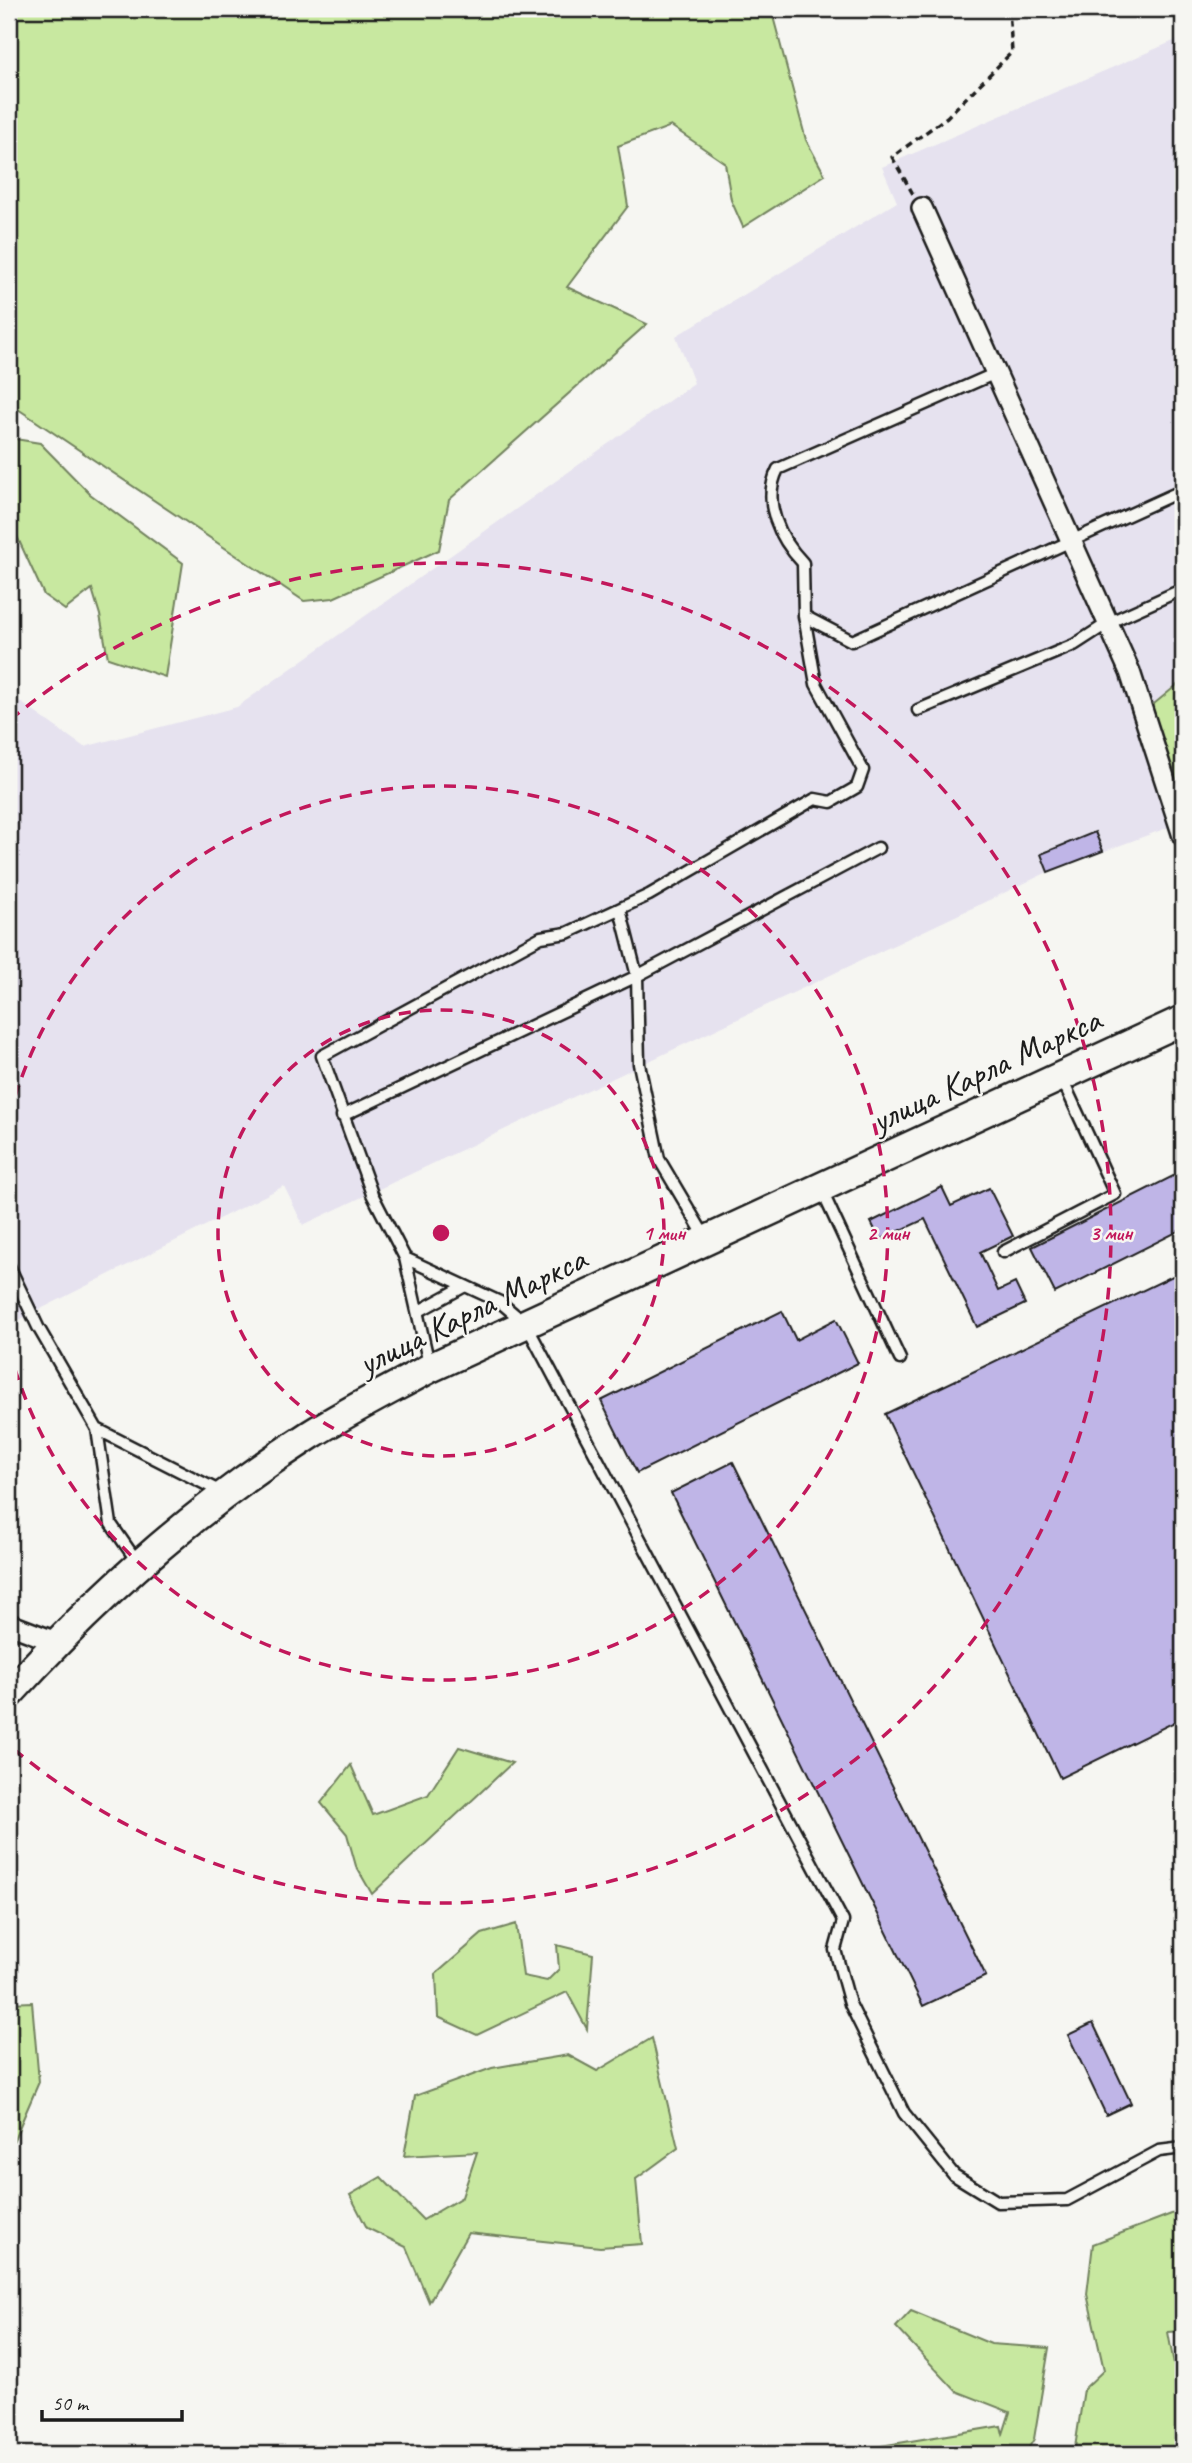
<svg xmlns="http://www.w3.org/2000/svg" width="1192" height="2463" viewBox="0 0 1192 2463" font-family="Caveat,sans-serif">
	<style>
		.built { fill: #e6e2ef }
		.green { fill: #c8e8a0; stroke: #72825e; stroke-width: 2 }
		.building { fill: #bfb5e7; stroke: #1c1c1c; stroke-width: 2 }
		.lines { fill: none; stroke-linecap: round; stroke-linejoin: round }
		.service-casing { stroke: #1c1c1c; stroke-width: 15 }
		.minor-casing { stroke: #1c1c1c; stroke-width: 24 }
		.secondary-casing { stroke: #1c1c1c; stroke-width: 33 }
		.path { stroke: #1c1c1c; stroke-width: 3.5; stroke-dasharray: 7 5; stroke-linecap: butt }
		.service { stroke: #f6f6f2; stroke-width: 10 }
		.minor { stroke: #f6f6f2; stroke-width: 19 }
		.secondary { stroke: #f6f6f2; stroke-width: 28 }
		.ring { fill: none; stroke: #c2185b; stroke-width: 3.5; stroke-dasharray: 12 9 }
		.labels { text-anchor: middle; dominant-baseline: central; stroke-width: 5; stroke-linejoin: round; paint-order: stroke }
		.street-label { font-size: 35px; fill: #1c1c1c; stroke: #f6f6f2 }
		.centre { fill: #c2185b; stroke: #f6f6f2; stroke-width: 3.5 }
		.ring-label { font-size: 21px; text-anchor: middle; font-weight: bold; fill: #c2185b; stroke: #f6f6f2; stroke-width: 5; stroke-linejoin: round; paint-order: stroke }
	</style>
	<rect width="100%" height="100%" fill="#f6f6f2"/>
	<filter id="ink" filterUnits="userSpaceOnUse"><feTurbulence type="fractalNoise" baseFrequency=".0143" numOctaves="2"/><feDisplacementMap in="SourceGraphic" scale="14" xChannelSelector="R" yChannelSelector="G"/><feConvolveMatrix kernelMatrix="1 2 1 2 8 2 1 2 1" color-interpolation-filters="sRGB"/></filter>
	<g filter="url(#ink)">
		<path class="built" d="M1183 37V680L1149 708 1183 822 1048 872 303 1225 284 1186 9 1325V694L84 747 237 707 694 383 676 336 897 202 882 167Z"/>
		<path class="green" d="M9 9H771L806 140 825 175 743 227 731 200 725 163 671 126 618 146 628 206 567 287 647 324 449 500 439 550 333 598 304 601 9 403Z
			M9 438 40 443 90 494 183 563 165 677 108 658 100 615 92 589 65 610 44 595 9 519Z
			M1183 680V813L1149 708Z
			M459 1747 512 1763 372 1894 356 1866 347 1834 321 1803 351 1765 373 1815 428 1795Z
			M516 1924 523 1976 547 1981 559 1969 557 1945 593 1954 587 2029 567 1992 477 2035 438 2017 436 1974 482 1934Z
			M32 2002 39 2082 13 2142 9 2144V2003Z
			M652 2038 678 2148 636 2179 642 2244 600 2247 468 2233 429 2302 406 2247 367 2228 350 2195 381 2177 423 2220 462 2197 477 2152 404 2156 415 2096 492 2068 568 2055 597 2071Z
			M1174 2213 1183 2226V2331L1168 2332 1183 2414V2454H1074L1084 2389 1104 2370 1087 2294 1093 2244Z
			M911 2311 991 2344 1049 2348 1034 2439 1025 2454H833L1001 2426 1003 2434 1010 2412 956 2391 896 2327Z"/>
		<path class="building" d="M1095 832 1103 851 1048 872 1041 854Z
			M1183 1171V1229L1055 1293 1032 1247Z
			M942 1187 951 1206 989 1188 1013 1236 980 1252 998 1291 1015 1283 1025 1304 977 1327 925 1219 880 1240 871 1222Z
			M1183 1271V1718L1060 1778 885 1414Z
			M782 1311 796 1340 836 1319 858 1363 637 1473 601 1401Z
			M733 1462 986 1976 923 2006 671 1493Z
			M1093 2023 1131 2103 1106 2115 1068 2035Z"/>
		<g class="lines">
			<g class="service-casing">
				<path id="service" d="M804 616 852 641 1183 490
					M918 710 1074 645 1108 623 1183 589
					M620 909 637 976 878 848
					M342 1116 637 976 639 1064 659 1159 707 1240
					M822 1191 900 1359
					M1003 1252 1115 1194 1061 1077
					M405 1258 500 1302 526 1324 843 1921 835 1950 850 2004 904 2113 954 2175 998 2202 1067 2200 1159 2151 1183 2148
					M9 1266 38 1327 97 1429 221 1492
					M419 1311 465 1286
					M429 1364 405 1258 372 1194 322 1056 541 937 567 933 649 895 815 799 831 802 857 787 863 770 816 684 804 616 803 563C780 539 761 502 778 469L996 373
					M97 1429 111 1524 138 1563"/>
			</g>
			<g class="minor-casing">
				<path id="minor" d="M922 208 1130 672 1183 836
					M9 1624 56 1642"/>
			</g>
			<g class="secondary-casing">
				<path id="secondary" d="M9 1694C98 1596 197 1507 310 1435 348 1411 390 1390 430 1368L1183 1020"/>
			</g>
			<path class="path" d="M913 194 892 157 947 117 1012 52 1009 9"/>
			<use href="#service" class="service"/>
			<use href="#minor" class="minor"/>
			<use href="#secondary" class="secondary"/>
		</g>
	</g>
	<g class="ring">
		<circle cx="441" cy="1233" r="223"/>
		<path d="M9 1117A447 447 0 1 1 9 1349"/>
		<path d="M10 720A670 670 0 1 1 10 1746"/>
	</g>
	<g class="labels">
		<g class="street-label">
			<text transform="translate(986 1070) rotate(-25)">улица Карла Маркса</text>
			<text transform="translate(472 1311) rotate(-26)">улица Карла Маркса</text>
		</g>
	</g>
	<circle cx="441" cy="1233" r="10" class="centre"/>
	<g class="ring-label">
		<text x="664" y="1240">1 мин</text>
		<text x="888" y="1240">2 мин</text>
		<text x="1111" y="1240">3 мин</text>
	</g>
	<rect width="1192" height="2463" fill="none" stroke="#f6f6f2" stroke-width="35"/>
	<rect x="18" y="18" width="1157" height="2428" fill="none" stroke="#1c1c1c" stroke-width="2.5" filter="url(#ink)"/>
	<path d="M42 2410v10h140v-10" fill="none" stroke="#1c1c1c" stroke-width="3.5"/>
	<text x="52" y="2410" font-size="21" fill="#1c1c1c" stroke="#f6f6f2" stroke-width="5" paint-order="stroke">50 m</text>
</svg>
